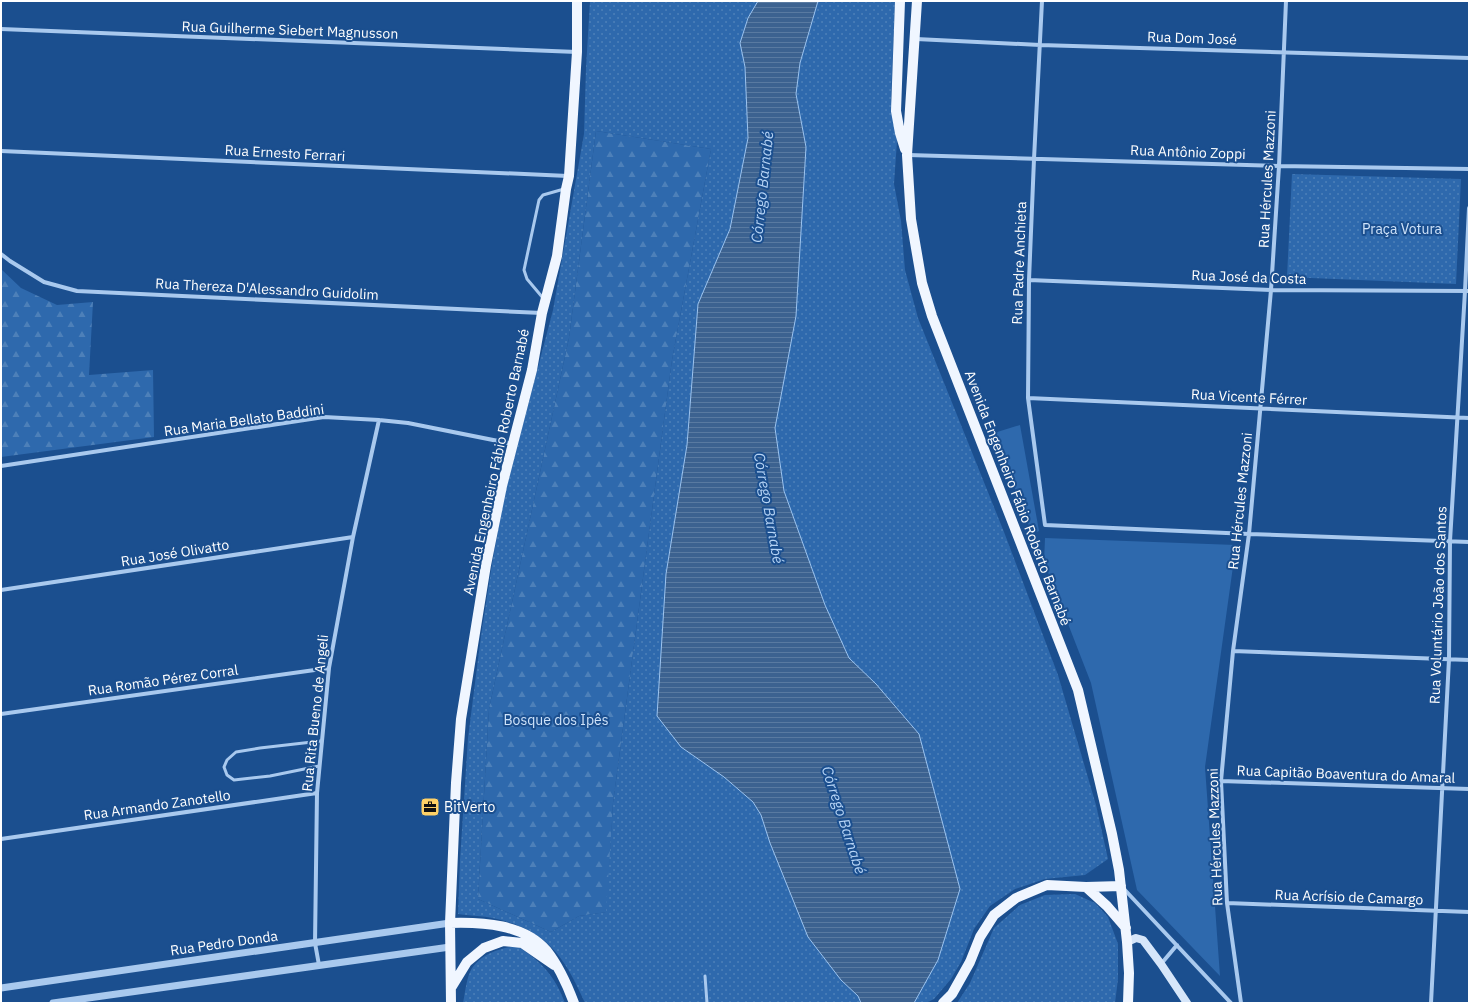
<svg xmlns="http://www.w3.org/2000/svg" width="1470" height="1004" viewBox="0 0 1470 1004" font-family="'IBM Plex Sans',sans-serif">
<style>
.grass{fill:#2e69ad}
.forest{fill:url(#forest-firs)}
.park{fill:url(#park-dots);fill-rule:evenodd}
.water{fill:url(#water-rules);stroke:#9cc4f0}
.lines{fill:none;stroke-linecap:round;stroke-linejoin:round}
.service{stroke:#a9c9ee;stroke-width:3}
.minor{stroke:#a9c9ee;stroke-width:4}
.tertiary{stroke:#a9c9ee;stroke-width:7}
.secondary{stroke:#d6e6fa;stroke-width:8}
.primary{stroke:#f0f6ff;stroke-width:10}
.labels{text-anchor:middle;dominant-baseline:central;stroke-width:4;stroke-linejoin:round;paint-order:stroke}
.street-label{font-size:14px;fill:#fff;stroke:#1b4f8f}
.park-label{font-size:14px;fill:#cfe3fa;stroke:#1b4f8f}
.poi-label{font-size:14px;fill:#fff;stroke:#1b4f8f;text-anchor:start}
.water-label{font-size:15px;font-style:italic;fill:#b5d3f5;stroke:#1b4f8f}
</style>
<defs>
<pattern id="forest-firs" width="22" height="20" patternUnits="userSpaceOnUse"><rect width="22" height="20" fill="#2e69ad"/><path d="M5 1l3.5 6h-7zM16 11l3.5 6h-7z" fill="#4d80b9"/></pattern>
<pattern id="park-dots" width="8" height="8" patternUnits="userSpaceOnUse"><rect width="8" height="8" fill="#2e69ad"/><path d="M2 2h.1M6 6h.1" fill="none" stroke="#4d80b9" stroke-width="1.8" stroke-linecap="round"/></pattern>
<pattern id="water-rules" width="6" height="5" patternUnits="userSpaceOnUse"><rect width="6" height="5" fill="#3c6290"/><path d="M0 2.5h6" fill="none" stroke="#597aa1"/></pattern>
</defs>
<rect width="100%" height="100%" fill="#1b4f8f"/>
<path class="grass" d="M 1020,425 L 1039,531 L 1032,534 L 994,433 Z
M 1045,538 L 1236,545 L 1205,767 L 1220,976 L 1137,890 L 1091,683 L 1044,562 Z"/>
<path class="forest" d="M 596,131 L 711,149 L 672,360 L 613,803 L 607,912 L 579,916 L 551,932 L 478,899 L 489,709 L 569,338 Z
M 1,269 L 21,288 L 57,305 L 93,302 L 89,375 L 153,370 L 154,437 L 1,457 Z"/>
<path class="park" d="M 590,1 L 758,1 L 748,18 L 740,43 L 745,67 L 748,138 L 730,229 L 698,304 L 687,445 L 666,574 L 681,747 L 724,777 L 753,802 L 761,815 L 770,843 L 808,937 L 841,980 L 858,996 L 861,1003 L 585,1003 C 566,960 549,932 501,920 C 488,916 472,916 458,914 L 460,860 L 468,738 L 481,636 L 492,564 L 505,493 L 553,310 L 584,134 L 586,68 ZM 596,131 L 711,149 L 672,360 L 613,803 L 606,912 L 579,916 L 551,932 L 478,899 L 489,709 L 569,338 Z
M 818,1 L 895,1 L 891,99 L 896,120 L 897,141 L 894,184 L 901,221 L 905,270 L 918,318 L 1004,532 L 1058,675 L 1096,805 L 1108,859 L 1085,875 L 1045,879 L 1015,889 L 990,906 L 974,929 L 961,962 L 951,979 L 934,999 L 926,1003 L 914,1003 L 938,960 L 919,734 L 876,684 L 849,658 L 825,605 L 784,491 L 775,428 L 796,316 L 806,147 L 796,94 L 800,63 Z
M 1292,174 L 1461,179 L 1456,284 L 1287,277 Z
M 1075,894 L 1095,903 L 1108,917 L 1118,944 L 1118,979 L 1115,1003 L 957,1003 L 970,983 L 994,928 L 1020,905 L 1045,895 Z
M 517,946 C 541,961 555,976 565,1003 L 463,1003 C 465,994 466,981 470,972 C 478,955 500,948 517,946 Z"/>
<path class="water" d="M 758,1 L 818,1 L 800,63 L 796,94 L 806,147 L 796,316 L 775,428 L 784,491 L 825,605 L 849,658 L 876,684 L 919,734 L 960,889 L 938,960 L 914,1003 L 861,1003 L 858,996 L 841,980 L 808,937 L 770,843 L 761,815 L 753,802 L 724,777 L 681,747 L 657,716 L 666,574 L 687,445 L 698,304 L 730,229 L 748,138 L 745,67 L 740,43 L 748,18 Z"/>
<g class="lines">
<path class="service" d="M 543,298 L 527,279 L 524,270 L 539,200 L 543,195 L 564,189
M 319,766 L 270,776 L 234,780 L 227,775 L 224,767 L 227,760 L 236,752 L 260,748 L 321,741
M 705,976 L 707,1003"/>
<path class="minor" d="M 1042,1 L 1034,159 L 1029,280 L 1028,398 L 1045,525 L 1249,534 L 1469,542
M 1,29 L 577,52
M 916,39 L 1040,45 L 1469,58
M 1,151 L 568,176
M 908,155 L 1279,166 L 1469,169
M 1,254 L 10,261 L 44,282 L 77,291 L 542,313
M 1029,280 L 1271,290 L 1469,291
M 1028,398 L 1469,418
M 1,466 L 324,417 L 379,420 L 408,423 L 513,444
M 1,590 L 353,537
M 1233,651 L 1469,660
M 1,714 L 329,668
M 1221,781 L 1469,789
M 1,839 L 317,793
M 1123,888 L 1231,1003
M 1227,903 L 1469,912
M 1161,964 L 1177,945
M 319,965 L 315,943 L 317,793 L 329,668 L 353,537 L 379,420
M 1241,1003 L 1227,903 L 1221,781 L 1233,651 L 1249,534 L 1271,290 L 1279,166 L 1286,1
M 1431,1003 L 1449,659 L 1450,541 L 1465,291 L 1469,208"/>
<path class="tertiary" d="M 1,988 L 450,923
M 53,1003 L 450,947"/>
<path class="secondary" d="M 1127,942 L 1136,938 L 1143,940 L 1161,964 L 1187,1003"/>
<path class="primary" d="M 900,1 L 896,111 L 900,133 L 905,149
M 917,1 L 907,155 L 911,219 L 922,283 L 932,316 L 1078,690 L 1112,834 L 1119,870 L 1127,942 L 1129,973 L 1128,1003
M 1086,887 L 1107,906 L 1126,928
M 450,923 C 483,922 524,924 547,951 C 558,965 568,987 574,1003
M 451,988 L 467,962 L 484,948 L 503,941 L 522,943 L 554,965
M 451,1003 L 450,923 L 456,783 L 461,719 L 486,565 L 502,486 L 532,370 L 542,313 L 557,256 L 566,189 L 569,176 L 577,52 L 577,1
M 943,1003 L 952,994 L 970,962 L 980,937 L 994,915 L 1016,898 L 1047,885 L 1086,887 L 1121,886"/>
</g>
<defs>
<symbol id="office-square" viewBox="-11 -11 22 22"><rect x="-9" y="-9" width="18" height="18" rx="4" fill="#ffd166" stroke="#1b4f8f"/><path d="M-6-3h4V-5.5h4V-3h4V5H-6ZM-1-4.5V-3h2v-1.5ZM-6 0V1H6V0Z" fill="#111"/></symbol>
</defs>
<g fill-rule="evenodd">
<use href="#office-square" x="419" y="796" width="22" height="22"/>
</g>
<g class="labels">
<g class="street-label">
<text transform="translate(290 30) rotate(2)">Rua Guilherme Siebert Magnusson</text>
<text transform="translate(1192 38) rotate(2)">Rua Dom José</text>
<text transform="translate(1188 152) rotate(2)">Rua Antônio Zoppi</text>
<text transform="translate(285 153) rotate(3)">Rua Ernesto Ferrari</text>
<text transform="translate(1267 179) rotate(-87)">Rua Hércules Mazzoni</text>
<text transform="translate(1019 263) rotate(-88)">Rua Padre Anchieta</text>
<text transform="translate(1249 277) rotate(2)">Rua José da Costa</text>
<text transform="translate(267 289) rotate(3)">Rua Thereza D'Alessandro Guidolim</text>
<text transform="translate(1249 397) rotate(3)">Rua Vicente Férrer</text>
<text transform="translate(244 420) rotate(-8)">Rua Maria Bellato Baddini</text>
<text transform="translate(496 462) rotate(-78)">Avenida Engenheiro Fábio Roberto Barnabé</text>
<text transform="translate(1018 498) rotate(69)">Avenida Engenheiro Fábio Roberto Barnabé</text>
<text transform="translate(1240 501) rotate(-84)">Rua Hércules Mazzoni</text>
<text transform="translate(175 553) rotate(-9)">Rua José Olivatto</text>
<text transform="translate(1438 605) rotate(-88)">Rua Voluntário João dos Santos</text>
<text transform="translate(163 680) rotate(-8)">Rua Romão Pérez Corral</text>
<text transform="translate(315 713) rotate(-84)">Rua Rita Bueno de Angeli</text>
<text transform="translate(1346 774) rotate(2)">Rua Capitão Boaventura do Amaral</text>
<text transform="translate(157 805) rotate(-8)">Rua Armando Zanotello</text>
<text transform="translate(1215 837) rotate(-92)">Rua Hércules Mazzoni</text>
<text transform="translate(1349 897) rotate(2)">Rua Acrísio de Camargo</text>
<text transform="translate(224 943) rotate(-8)">Rua Pedro Donda</text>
</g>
<g class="park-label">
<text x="1402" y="229">Praça Votura</text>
<text x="556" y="720">Bosque dos Ipês</text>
</g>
<g class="poi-label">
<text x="444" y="807">BitVerto</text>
</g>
<g class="water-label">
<text transform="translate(762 187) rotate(-84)">Córrego Barnabé</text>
<text transform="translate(769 508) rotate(80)">Córrego Barnabé</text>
<text transform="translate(844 820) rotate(72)">Córrego Barnabé</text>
</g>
</g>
<rect width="1470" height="1004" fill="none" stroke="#ffffff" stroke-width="4"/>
</svg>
